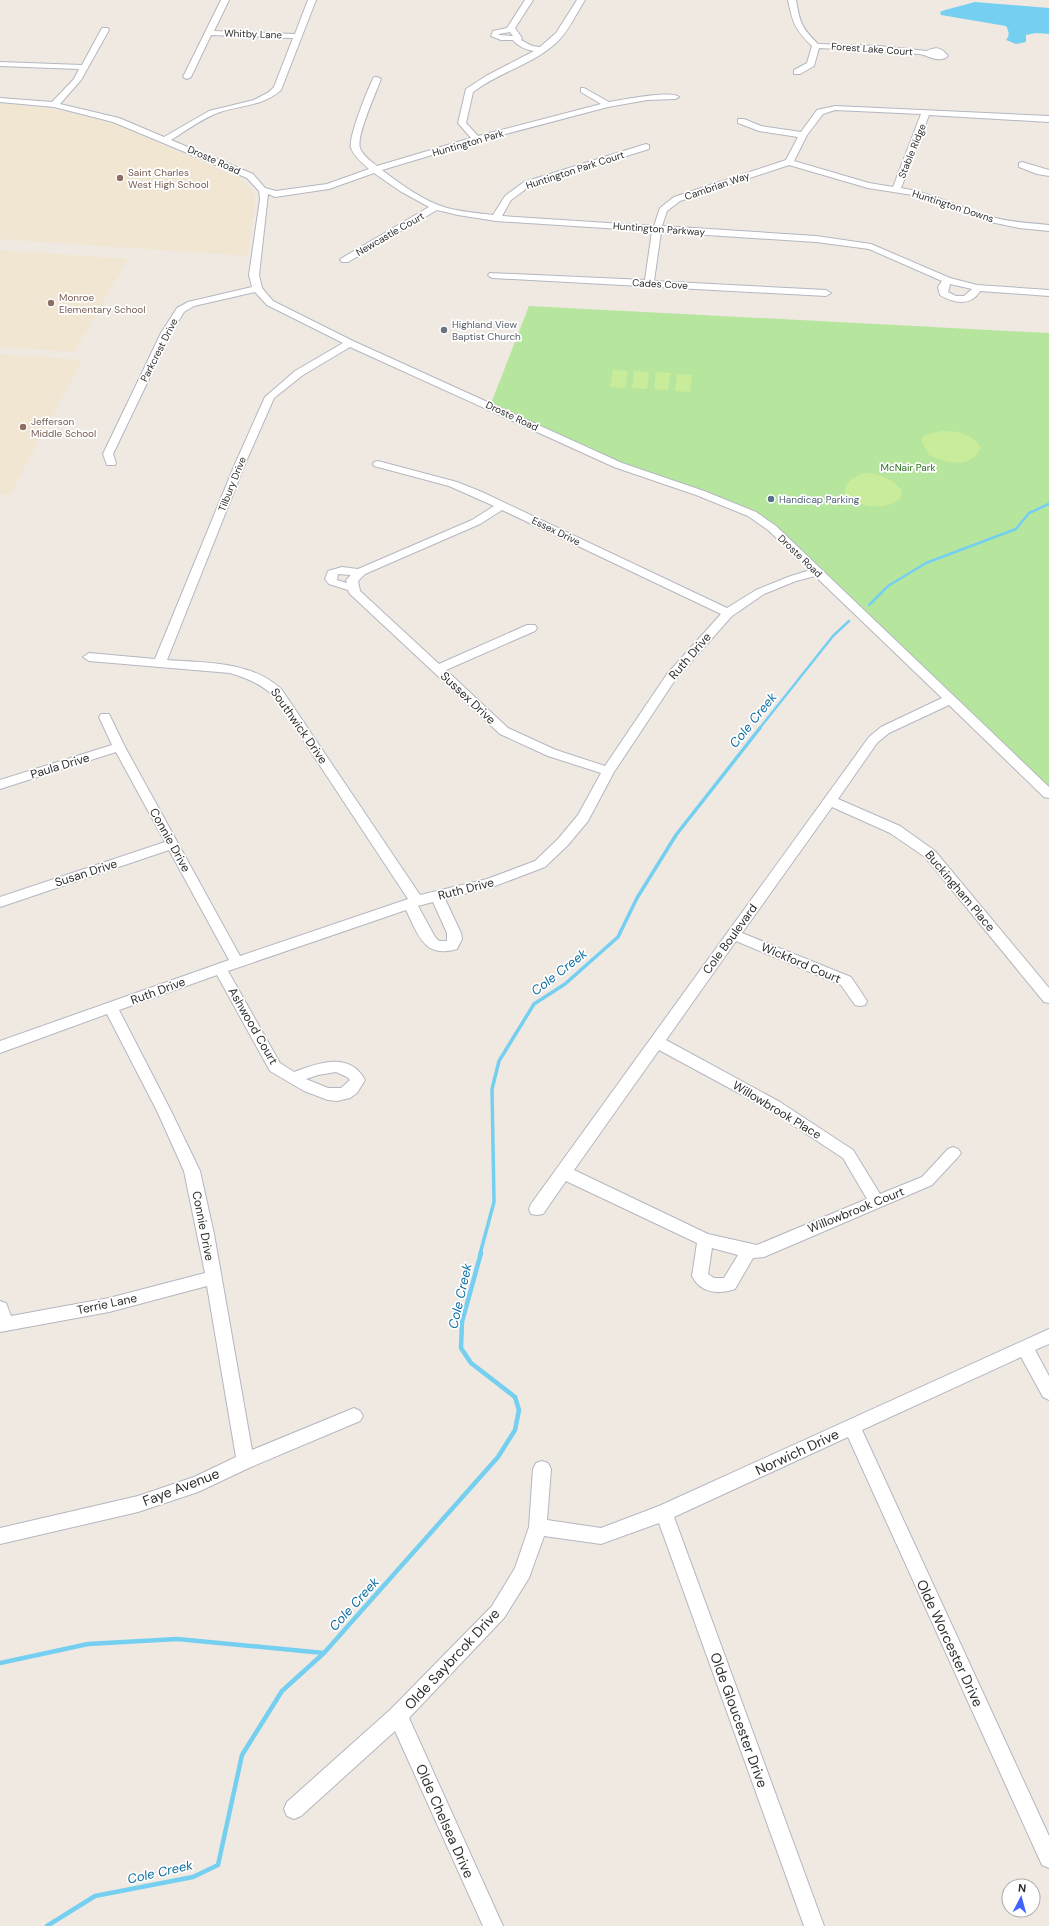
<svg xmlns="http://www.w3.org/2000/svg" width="1049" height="1926" viewBox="0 0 1049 1926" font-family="'DM Sans',sans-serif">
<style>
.education{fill:#f0e6d1}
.green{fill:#b6e59e}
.pitch{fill:#c9ec9a}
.water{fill:#75cff0}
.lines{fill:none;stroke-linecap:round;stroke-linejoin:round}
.stream-far2{stroke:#75cff0;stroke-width:2.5}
.stream-far1{stroke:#75cff0;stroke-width:3.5}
.stream{stroke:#75cff0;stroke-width:4.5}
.minor-casing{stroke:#b4b7c1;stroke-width:2}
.minor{fill:#fff;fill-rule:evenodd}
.education-dot{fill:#8d6e63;stroke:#fff;stroke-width:1.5}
.worship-dot{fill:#6b7280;stroke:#fff;stroke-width:1.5}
.service-dot{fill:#5c6f8a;stroke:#fff;stroke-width:1.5}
.labels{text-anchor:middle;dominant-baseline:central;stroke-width:3.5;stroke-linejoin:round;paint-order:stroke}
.far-street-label{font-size:10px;fill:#2e2e2e;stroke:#fff}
.far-education-label{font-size:10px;fill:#785e54;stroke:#fff;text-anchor:start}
.far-worship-label{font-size:10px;fill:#5b616d;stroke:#fff;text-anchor:start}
.far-park-label{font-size:10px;fill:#2c6e1b;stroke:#fff}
.far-service-label{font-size:10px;fill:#4e5e75;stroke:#fff;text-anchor:start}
.street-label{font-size:12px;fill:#2e2e2e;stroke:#fff}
.water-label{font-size:13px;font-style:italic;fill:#0d6fa3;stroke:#fff}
.near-street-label{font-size:14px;fill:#2e2e2e;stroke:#fff}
</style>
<rect width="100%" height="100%" fill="#efe9e1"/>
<path class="education" d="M 0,103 L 58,110 L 109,122 L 236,176 L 254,192 L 255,204 L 247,256 L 0,239 Z
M 0,250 L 128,259 L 74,352 L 0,347 Z
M 0,354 L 82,360 L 10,495 L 0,494 Z"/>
<path class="green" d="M 529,306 L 1049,333 L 1049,790 L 752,514 L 618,465 L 490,406 Z"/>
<path class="pitch" d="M 613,370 L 628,371 L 625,388 L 610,387 Z
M 634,371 L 649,372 L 647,389 L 632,388 Z
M 656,372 L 671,373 L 668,390 L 654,389 Z
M 677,374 L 692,375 L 690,392 L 675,391 Z
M 941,431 C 956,431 973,433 981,448 C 970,470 947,463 929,455 L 921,440 L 925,435 Z
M 864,473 C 878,473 895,479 902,491 L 900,499 C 884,511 859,508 845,495 C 844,481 853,478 864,473 Z"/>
<path class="water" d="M 975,2 L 1049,8 L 1049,34 L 1036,33 L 1026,35 L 1026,42 L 1016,44 L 1006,40 C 1010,36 1009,31 1006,26 L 941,15 L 940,12 L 945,10 Z"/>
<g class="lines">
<path class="stream-far2" d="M 869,605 L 888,586 L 926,563 L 1016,529 L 1029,513 L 1049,504
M 759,729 L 833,636 L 849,621"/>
<path class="stream-far1" d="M 480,1254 L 494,1202 L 492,1089 L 499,1061 L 534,1004 L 565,984 L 618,937 L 637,898 L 676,835 L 760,728"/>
<path class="stream" d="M 0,1663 L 88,1644 L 177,1639 L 324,1653
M 47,1926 L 95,1896 L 193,1877 L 218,1865 L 242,1755 L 282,1691 L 324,1653 L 498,1457 L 515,1430 L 519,1410 L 515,1397 L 471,1363 L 461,1348 L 462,1322 L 481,1253"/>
<defs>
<path id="minor" d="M 221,0 L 229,0 L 214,31 L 295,34 L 308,0 L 316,0 L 281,90 C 263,106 242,105 220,112 C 203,118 187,130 171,140 L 253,174 L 265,188 L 276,191 L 327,184 L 369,169 C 362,163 354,156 351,148 C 348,138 368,88 374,77 L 377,77 L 381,79 C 376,93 356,136 360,148 C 363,156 371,161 377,166 L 471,138 L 458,123 L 466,89 L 486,76 L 534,51 C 527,50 517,46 513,40 L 501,40 L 491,36 L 493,31 L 507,28 L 525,0 L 533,0 L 515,28 L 522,38 L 521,40 L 532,46 L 540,47 L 556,33 L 577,0 L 585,0 C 576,14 569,30 558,41 C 535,64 499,72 473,92 L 466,123 L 478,136 L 601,104 L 581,92 L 581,88 L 584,88 L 609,102 C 622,100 671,90 679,97 L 675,99 L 647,100 L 608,107 L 479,141 L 382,170 C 402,185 423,201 447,208 C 462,212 478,213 493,215 L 505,196 L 524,182 L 646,144 L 649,145 L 649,149 L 530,186 L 511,200 L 502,216 L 654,226 L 660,208 L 674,197 L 786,160 L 798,137 L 759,131 L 738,123 L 738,119 L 744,119 L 761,126 L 801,132 L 817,110 L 835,106 L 1049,116 L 1049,122 L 929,115 L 901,188 C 933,193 960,208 991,217 C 1010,222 1030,223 1049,225 L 1049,231 L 1019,228 L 986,221 L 919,196 L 868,188 L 789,165 L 680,201 L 667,211 L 662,226 L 816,236 L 871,244 L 950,278 L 977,285 L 1049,290 L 1049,296 L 980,291 C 971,307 953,303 940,295 L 938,287 L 942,281 L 869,249 L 816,242 L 661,232 L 654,281 L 826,290 L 831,293 L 826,296 L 493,278 L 490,277 L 488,275 L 490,273 L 645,280 L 652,231 L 496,221 L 458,215 L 437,210 L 348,262 L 342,262 L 340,260 L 342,258 L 429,207 L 400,191 L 374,173 L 329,189 L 275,197 L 268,194 L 259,275 L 262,288 L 273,301 L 353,341 L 622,463 L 704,491 L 756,512 L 776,526 L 1049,787 L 1049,798 L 1044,797 L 949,705 L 889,733 L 877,743 L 838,799 L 900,826 L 935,851 L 1049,988 L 1049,1003 L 1044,1002 L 925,857 L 890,833 L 832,807 L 742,933 L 851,977 L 867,1001 L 865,1005 L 860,1006 L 855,1005 L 841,985 L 736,941 L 666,1040 L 780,1102 L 853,1150 L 880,1194 L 922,1177 L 948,1149 L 953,1147 L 958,1149 L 961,1153 L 958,1157 L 932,1185 L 764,1257 L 753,1258 L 735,1289 C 719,1295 700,1293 692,1276 L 697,1243 L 566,1181 L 543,1214 L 537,1215 L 531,1214 L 529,1209 L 531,1204 L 869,737 L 881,727 L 942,698 L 815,576 L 796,581 L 764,594 L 732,616 L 675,680 L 614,772 L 588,821 L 568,845 L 545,867 L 495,886 L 445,899 L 461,933 L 462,939 L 457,949 C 424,959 418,934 406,910 L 228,971 L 280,1063 L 294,1072 C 318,1063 350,1051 365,1080 L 357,1093 L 350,1098 L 337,1101 L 328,1100 L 304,1091 L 270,1071 L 217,975 L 119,1010 L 171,1111 L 200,1171 L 214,1234 L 252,1450 L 354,1408 L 360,1411 L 363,1416 L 360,1421 L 251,1467 L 198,1492 L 138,1512 L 0,1544 L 0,1528 L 138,1496 L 194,1477 L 236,1457 L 207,1286 L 109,1312 L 0,1332 L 0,1301 L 6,1303 L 11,1316 L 109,1298 L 205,1273 L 184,1171 L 157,1111 L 107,1014 L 0,1053 L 0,1041 L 229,960 L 169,850 L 0,907 L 0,897 L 165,842 L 116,752 L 0,789 L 0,780 L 112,745 L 99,717 L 101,714 L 109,714 L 125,747 L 240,956 L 408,899 L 274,696 C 261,684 247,678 230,673 L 89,661 L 83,657 L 89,653 L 155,659 L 235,464 L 265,397 L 295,371 L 343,343 L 267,305 L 255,292 L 194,306 L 184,312 L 171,333 L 113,454 L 116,463 L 115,465 L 107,465 L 103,454 L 161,333 L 177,308 L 188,302 L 252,287 L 249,275 L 260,199 L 259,191 L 247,178 L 113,122 L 54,107 L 0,102 L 0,98 L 52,102 L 74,79 L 79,69 L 0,66 L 0,62 L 82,65 L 102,28 L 108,28 L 109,30 L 81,80 L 60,104 L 119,118 L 164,137 L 209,111 L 254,100 L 269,92 L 274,87 L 293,38 L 211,35 L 191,77 L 187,79 L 183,77 ZM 510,32 L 513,36 L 499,35 L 499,34 ZM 835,110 L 921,114 L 893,187 L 869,183 L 794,161 L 807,135 L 823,114 ZM 950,284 L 972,289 L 964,296 L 956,296 L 948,292 ZM 350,347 L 614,467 L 696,495 L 748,516 L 768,530 L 810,570 L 788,577 L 756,590 L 727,608 L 482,492 L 457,482 L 378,461 L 374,462 L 373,464 L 374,466 L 449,486 L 494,506 L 472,520 L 358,569 L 342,567 L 328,571 L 325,579 L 329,584 L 348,590 L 350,594 L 500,734 L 548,756 L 601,773 L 578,815 L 558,839 L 535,861 L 487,879 L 420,895 L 282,690 C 252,661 206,663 167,660 L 245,464 L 274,398 L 303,375 ZM 502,510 L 721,614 L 667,674 L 605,766 L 556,750 L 508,728 L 446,670 L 535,631 L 537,628 L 535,625 L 527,625 L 439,664 L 360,591 L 358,581 L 365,574 L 480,524 ZM 338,574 L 351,575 L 346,580 L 347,583 L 337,580 ZM 433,902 L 447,933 L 447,941 L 439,941 L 435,937 L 418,906 ZM 659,1050 L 770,1110 L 843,1158 L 867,1199 L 757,1245 L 708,1234 L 574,1170 ZM 336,1072 L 347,1077 L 350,1080 L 341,1088 L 328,1088 L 306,1079 L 318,1075 ZM 712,1248 L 738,1255 L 724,1278 L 714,1278 L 708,1274 Z
M 788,0 L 796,0 C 800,23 801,27 818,44 L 879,46 L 927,51 C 936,46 942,48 948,56 C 939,64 928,55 919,54 C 886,51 853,50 819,48 L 814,66 L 800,74 L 794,74 L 794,70 L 807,63 L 812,46 C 795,29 793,24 788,0 Z
M 1022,162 L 1049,170 L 1049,176 L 1037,174 L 1019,167 L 1019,163 Z
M 1049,1329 L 1049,1344 L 1035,1350 L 1049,1376 L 1049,1400 L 1043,1397 L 1021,1357 L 862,1430 L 1049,1836 L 1049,1868 L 1042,1865 L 848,1437 L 674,1517 L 824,1926 L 804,1926 L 659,1523 L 601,1544 L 544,1536 L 529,1578 L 504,1618 L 409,1718 L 503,1926 L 483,1926 L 395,1731 L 301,1816 L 294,1819 L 287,1816 L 284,1809 L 287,1802 L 391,1709 L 492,1606 L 515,1568 L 529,1527 L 533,1469 L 536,1463 L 542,1461 L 548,1463 L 551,1469 L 547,1520 L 601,1528 L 659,1506 Z"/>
</defs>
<use href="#minor" class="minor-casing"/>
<use href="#minor" class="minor"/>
</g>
<g class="education-dot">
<circle cx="120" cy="178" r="4"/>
<circle cx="51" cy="303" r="4"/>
<circle cx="23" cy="427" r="4"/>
</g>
<circle class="worship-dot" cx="444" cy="330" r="4"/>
<circle class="service-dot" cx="771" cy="499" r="4"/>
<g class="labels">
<g class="far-street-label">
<text transform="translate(253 34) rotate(2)">Whitby Lane</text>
<text transform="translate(872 49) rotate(4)">Forest Lake Court</text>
<text transform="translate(468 143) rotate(-16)">Huntington Park</text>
<text transform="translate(912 151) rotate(-68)">Stable Ridge</text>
<text transform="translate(214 160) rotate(24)">Droste Road</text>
<text transform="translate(575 170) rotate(-18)">Huntington Park Court</text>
<text transform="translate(717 186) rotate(-19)">Cambrian Way</text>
<text transform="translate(953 206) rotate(18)">Huntington Downs</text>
<text transform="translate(659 229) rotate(4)">Huntington Parkway</text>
<text transform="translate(390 234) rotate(-30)">Newcastle Court</text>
<text transform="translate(660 284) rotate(3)">Cades Cove</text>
<text transform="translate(159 350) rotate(-63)">Parkcrest Drive</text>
<text transform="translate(512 416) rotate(25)">Droste Road</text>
<text transform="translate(232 484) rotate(-68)">Tilbury Drive</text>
<text transform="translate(556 531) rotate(26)">Essex Drive</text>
<text transform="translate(800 556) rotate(44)">Droste Road</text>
</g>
<g class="far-education-label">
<text x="128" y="172">Saint Charles<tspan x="128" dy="12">West High School</tspan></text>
<text x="59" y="297">Monroe<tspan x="59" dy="12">Elementary School</tspan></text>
<text x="31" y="421">Jefferson<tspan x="31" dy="12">Middle School</tspan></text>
</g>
<g class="far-worship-label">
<text x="452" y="324">Highland View<tspan x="452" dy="12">Baptist Church</tspan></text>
</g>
<g class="far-park-label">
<text x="908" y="467">McNair Park</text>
</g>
<g class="far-service-label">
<text x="779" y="499">Handicap Parking</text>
</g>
<g class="street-label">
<text transform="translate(690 656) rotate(-49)">Ruth Drive</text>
<text transform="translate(468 698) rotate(43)">Sussex Drive</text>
<text transform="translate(299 726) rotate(55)">Southwick Drive</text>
<text transform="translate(60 766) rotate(-17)">Paula Drive</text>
<text transform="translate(170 840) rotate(61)">Connie Drive</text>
<text transform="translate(86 873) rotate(-18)">Susan Drive</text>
<text transform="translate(466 889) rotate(-14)">Ruth Drive</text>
<text transform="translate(960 891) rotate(50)">Buckingham Place</text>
<text transform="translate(730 939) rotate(-54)">Cole Boulevard</text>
<text transform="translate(801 963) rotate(23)">Wickford Court</text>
<text transform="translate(158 991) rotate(-20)">Ruth Drive</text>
<text transform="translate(253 1026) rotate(60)">Ashwood Court</text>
<text transform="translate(777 1110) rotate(31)">Willowbrook Place</text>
<text transform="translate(856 1210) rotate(-22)">Willowbrook Court</text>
<text transform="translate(203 1226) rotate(79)">Connie Drive</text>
<text transform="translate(107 1304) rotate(-12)">Terrie Lane</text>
</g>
<g class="water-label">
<text transform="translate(753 720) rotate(-51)">Cole Creek</text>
<text transform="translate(559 972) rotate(-38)">Cole Creek</text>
<text transform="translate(460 1296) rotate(-77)">Cole Creek</text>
<text transform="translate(354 1604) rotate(-48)">Cole Creek</text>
<text transform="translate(160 1872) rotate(-13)">Cole Creek</text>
</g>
<g class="near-street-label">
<text transform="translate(797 1452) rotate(-25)">Norwich Drive</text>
<text transform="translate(181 1487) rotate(-21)">Faye Avenue</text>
<text transform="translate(950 1643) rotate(65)">Olde Worcester Drive</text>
<text transform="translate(452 1659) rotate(-47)">Olde Saybrcok Drive</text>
<text transform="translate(739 1720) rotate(70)">Olde Gloucester Drive</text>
<text transform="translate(445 1821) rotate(66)">Olde Chelsea Drive</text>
</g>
</g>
<g transform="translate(1021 1898) rotate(6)"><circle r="19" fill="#ffffff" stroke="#ababab"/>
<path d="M0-3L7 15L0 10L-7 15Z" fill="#4264fb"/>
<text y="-6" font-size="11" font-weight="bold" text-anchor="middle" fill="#2e2e2e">N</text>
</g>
</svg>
